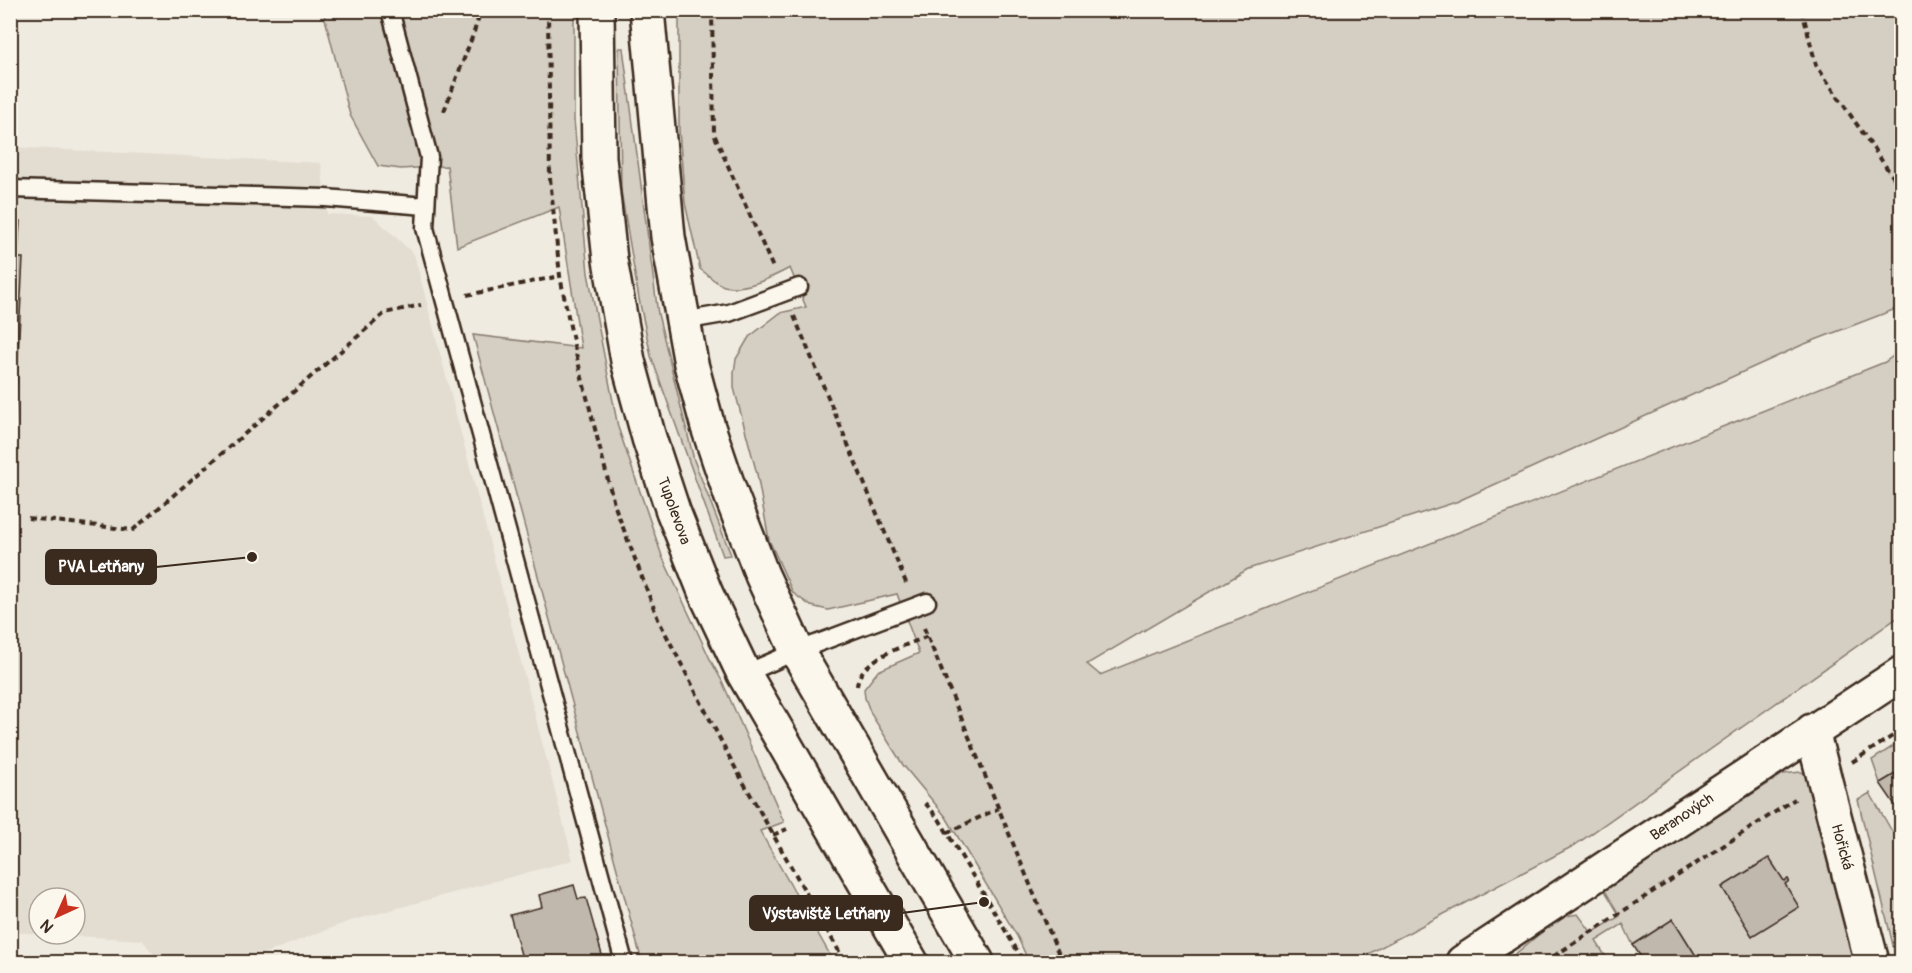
<svg xmlns="http://www.w3.org/2000/svg" width="1912" height="973" viewBox="0 0 1912 973" font-family="Pangolin,sans-serif">
<style>
.built{fill:#e2dcd1}
.green{fill:#d5cec3;stroke:#887c70;stroke-width:1.5;fill-rule:evenodd}
.building{fill:#c0b8ad;stroke:#3b2a1e;stroke-width:1.5}
.lines{fill:none;stroke-linecap:round;stroke-linejoin:round}
.lane-casing{stroke:#3b2a1e;stroke-width:21}
.street-casing{stroke:#3b2a1e;stroke-width:38}
.secondary-casing{stroke:#3b2a1e;stroke-width:38}
.path{stroke:#3b2a1e;stroke-width:4;stroke-dasharray:6 4.5;stroke-linecap:butt}
.lane{stroke:#fbf7ec;stroke-width:16}
.street{stroke:#fbf7ec;stroke-width:33}
.secondary{stroke:#fbf7ec;stroke-width:33}
.labels{text-anchor:middle;dominant-baseline:central;stroke-width:4.5;stroke-linejoin:round;paint-order:stroke}
.street-label{font-size:15px;fill:#3b2a1e;stroke:#fbf7ec}
.leader{fill:none;stroke:#3b2a1e;stroke-width:2}
.callout-dot{fill:#3b2a1e;stroke:#fbf7ec;stroke-width:2}
.callout{fill:#3b2a1e;stroke:#3b2a1e;stroke-width:2}
.callout-label{font-size:16px;text-anchor:middle;font-weight:bold;fill:#fff}
</style>
<rect width="100%" height="100%" fill="#f0ebe0"/>
<filter id="ink" filterUnits="userSpaceOnUse"><feTurbulence type="fractalNoise" baseFrequency=".0167" numOctaves="2"/><feDisplacementMap in="SourceGraphic" scale="12" xChannelSelector="R" yChannelSelector="G"/><feConvolveMatrix kernelMatrix="1 2 1 2 8 2 1 2 1" color-interpolation-filters="sRGB"/></filter>
<g filter="url(#ink)">
<path class="built" d="M 10,147 L 321,163 L 327,214 L 373,216 L 414,254 L 573,860 L 347,922 L 242,962 L 160,962 L 142,940 L 44,934 L 75,934 L 75,898 L 39,898 L 39,934 L 11,932 Z"/>
<path class="green" d="M 323,11 L 574,11 L 574,120 L 588,273 L 618,427 L 662,556 L 711,661 L 722,681 L 784,822 L 760,831 L 834,962 L 642,962 L 473,335 L 581,348 L 559,207 L 457,247 L 447,166 L 401,169 L 378,166 L 350,115 Z
M 679,11 L 1901,11 L 1901,307 L 1802,345 L 1456,502 L 1248,569 L 1087,664 L 1100,675 L 1885,362 L 1901,350 L 1901,615 L 1575,845 L 1353,962 L 1029,962 L 1017,936 L 946,817 L 903,765 L 871,714 L 865,698 L 864,689 L 878,671 L 919,653 L 897,594 L 828,610 L 811,606 L 793,593 L 769,540 L 757,474 L 734,388 L 734,372 L 736,359 L 749,337 L 780,313 L 806,307 L 790,268 C 773,277 745,291 724,286 C 717,284 707,274 700,269 L 685,203 L 679,131 Z
M 619,48 L 623,48 L 658,314 L 694,460 L 731,555 L 723,556 L 651,356 L 639,299 L 621,191 Z
M 1901,741 L 1901,770 L 1880,783 L 1872,760 Z
M 1801,772 L 1811,775 L 1859,962 L 1759,962 L 1757,957 L 1737,962 L 1693,962 L 1698,959 L 1673,919 L 1633,945 L 1623,924 L 1596,941 L 1609,962 L 1510,962 L 1508,960 L 1560,917 L 1578,914 L 1592,933 L 1620,916 L 1604,889 L 1783,774 ZM 1768,858 L 1784,881 L 1788,879 L 1789,881 L 1785,884 L 1752,935 L 1722,887 Z
M 1870,793 L 1893,833 L 1901,828 L 1901,962 L 1897,962 L 1858,800 Z"/>
<path class="building" d="M 10,221 L 20,221 L 18,255 L 10,254 Z
M 10,258 L 23,258 L 13,450 L 10,450 Z
M 1902,770 L 1902,815 L 1880,783 Z
M 1769,858 L 1784,881 L 1788,879 L 1789,881 L 1785,884 L 1799,907 L 1752,936 L 1722,887 Z
M 574,885 L 578,899 L 586,898 L 604,962 L 523,962 L 510,915 L 542,907 L 539,895 Z
M 1673,919 L 1698,959 L 1693,962 L 1635,962 L 1641,957 L 1633,945 Z"/>
<g class="lines">
<defs>
<path id="lane" d="M 390,10 L 429,157 L 425,228 L 624,962
M 10,189 L 325,198 L 426,206
M 683,321 L 729,313 L 799,287
M 744,674 L 797,651 L 927,602"/>
<path id="street" d="M 1812,731 L 1872,962
M 1463,962 L 1902,673"/>
<path id="secondary" d="M 597,10 L 599,158 L 610,260 L 628,361 L 649,438 L 673,511 L 706,594 L 744,674 L 911,962
M 647,10 L 668,237 L 691,364 L 708,427 L 731,495 L 762,575 L 797,651 L 977,962"/>
</defs>
<use href="#lane" class="lane-casing"/>
<use href="#street" class="street-casing"/>
<use href="#secondary" class="secondary-casing"/>
<path class="path" d="M 548,10 L 550,178 L 560,276 L 574,346 L 614,504 L 658,619 L 732,762 L 845,962
M 712,10 L 714,134 L 774,270
M 1802,10 L 1816,65 L 1902,190
M 444,111 L 473,35 L 481,10
M 467,295 L 560,276
M 794,316 L 907,585
M 28,518 L 133,530 L 385,313 L 421,305
M 924,628 L 1062,962
M 857,686 C 859,658 906,646 928,636
M 1852,762 L 1902,730
M 925,803 L 939,819 L 1024,962
M 947,833 L 999,808
M 773,835 L 787,829
M 1545,962 L 1795,799"/>
<use href="#lane" class="lane"/>
<use href="#street" class="street"/>
<use href="#secondary" class="secondary"/>
</g>
</g>
<g class="labels">
<g class="street-label">
<text transform="translate(674 511) rotate(70)">Tupolevova</text>
<text transform="translate(1682 817) rotate(-34)">Beranových</text>
<text transform="translate(1842 847) rotate(75)">Hořická</text>
</g>
</g>
<path class="leader" d="M252 557L156 567M984 902L902 913"/>
<g class="callout-dot">
<circle cx="252" cy="557" r="6"/>
<circle cx="984" cy="902" r="6"/>
</g>
<g class="callout">
<rect x="46" y="550" width="110" height="34" rx="6"/>
<rect x="750" y="896" width="152" height="34" rx="6"/>
</g>
<g class="callout-label">
<text x="101" y="572">PVA Letňany</text>
<text x="826" y="919">Výstaviště Letňany</text>
</g>
<rect width="1912" height="973" fill="none" stroke="#fbf7ec" stroke-width="36"/>
<rect x="18" y="18" width="1876" height="937" fill="none" stroke="#3b2a1e" stroke-width="2" filter="url(#ink)"/>
<g transform="translate(57 916) rotate(225)"><circle r="28" fill="#fbf7ec" stroke="#aea59a" stroke-width="1.5"/>
<path d="M0-4.5L10 22L0 15L-10 22Z" fill="#c8321e"/>
<text y="-9" font-size="16" font-weight="bold" text-anchor="middle" fill="#3b2a1e">N</text>
</g>
</svg>
